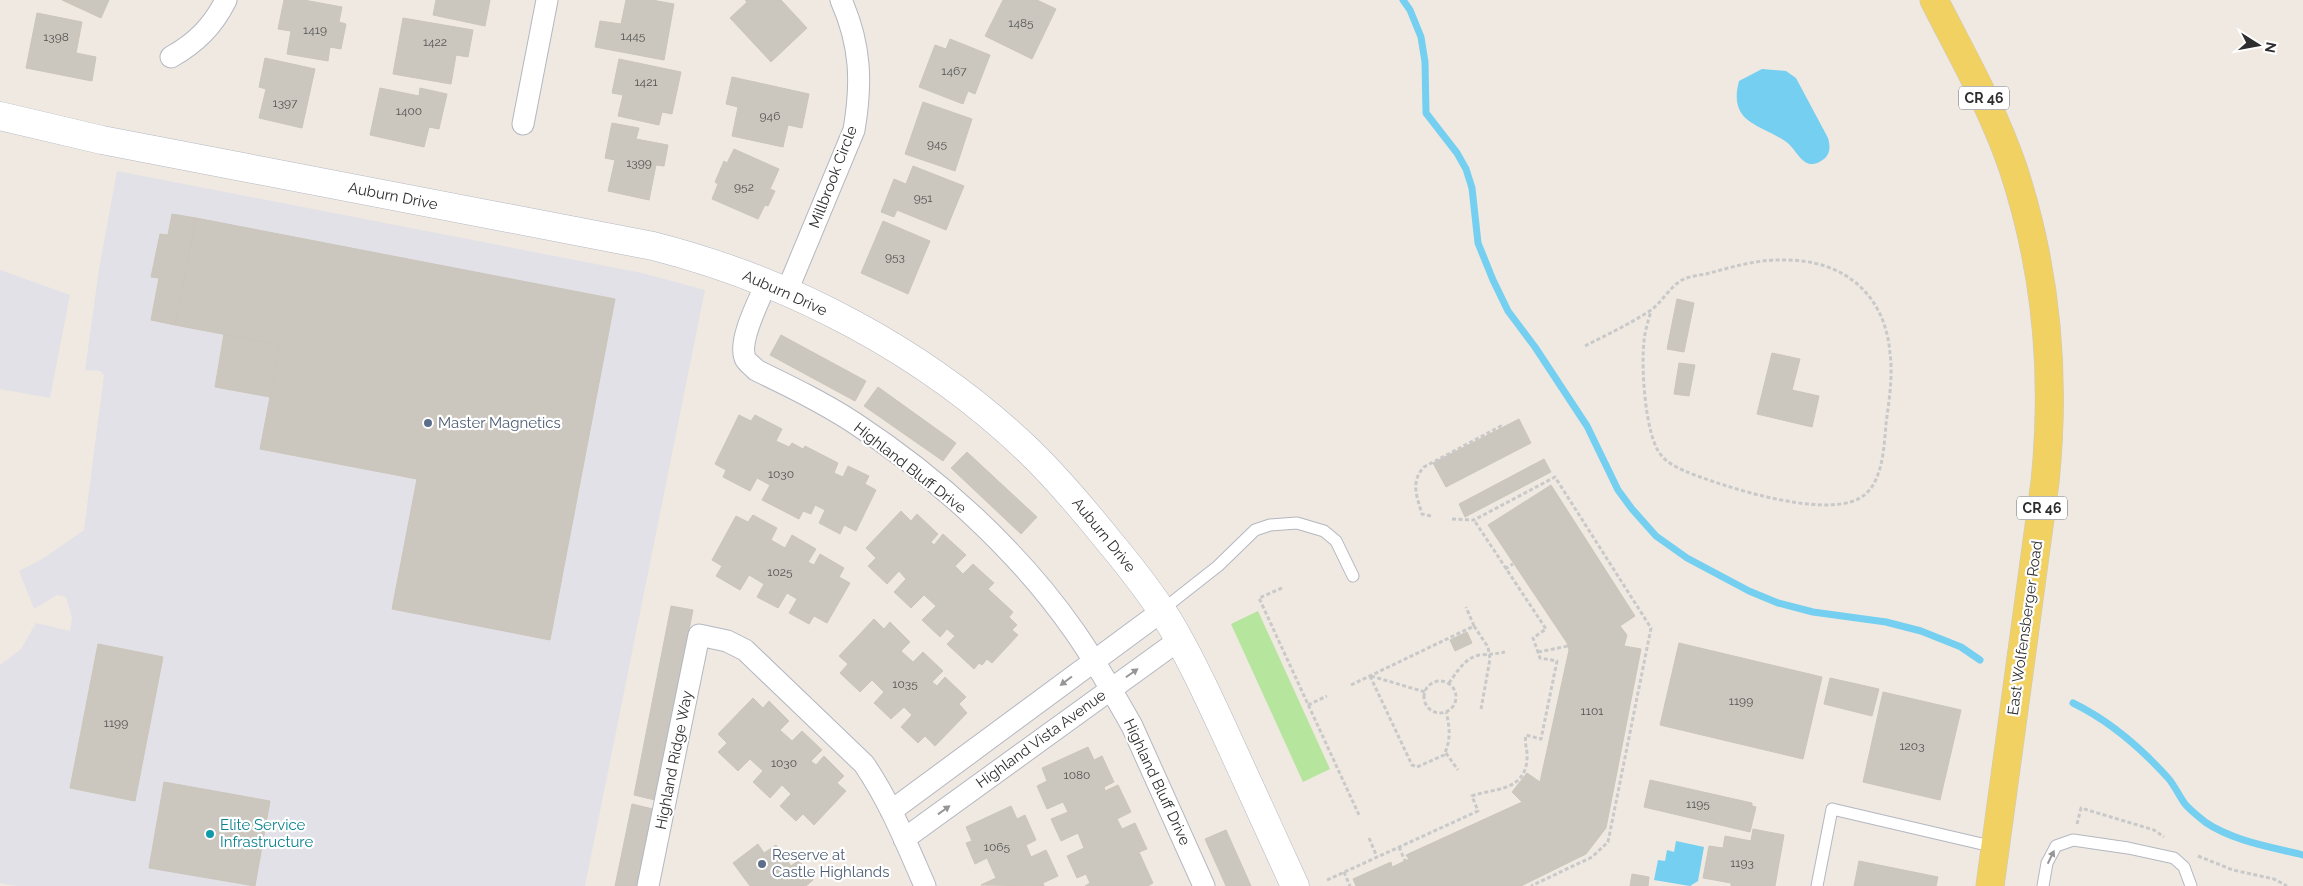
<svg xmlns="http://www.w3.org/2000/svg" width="2303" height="886" viewBox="0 0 2303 886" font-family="Raleway,sans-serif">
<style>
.industrial{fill:#e3e1e8}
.green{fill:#b6e59e}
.water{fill:#75cff0}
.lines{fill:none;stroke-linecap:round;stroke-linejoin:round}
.stream{stroke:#75cff0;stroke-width:7}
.building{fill:#cbc7bf;stroke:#cbc5ba}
.lane-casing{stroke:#b4b7c1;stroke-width:13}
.street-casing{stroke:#b4b7c1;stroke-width:23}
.secondary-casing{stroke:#b4b7c1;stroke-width:29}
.primary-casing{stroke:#c9c9c9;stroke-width:29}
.path{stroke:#c9c9c9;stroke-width:3;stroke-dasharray:4 2.5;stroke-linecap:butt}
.lane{stroke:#fff;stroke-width:11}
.street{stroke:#fff;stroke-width:21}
.secondary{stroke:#fff;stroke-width:28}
.primary{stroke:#f2d163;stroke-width:28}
.oneway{fill:#969696}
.service-dot{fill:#5c6f8a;stroke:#fff;stroke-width:2}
.culture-dot{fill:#0f9aa8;stroke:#fff;stroke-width:2}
.labels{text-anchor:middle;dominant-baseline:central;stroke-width:4.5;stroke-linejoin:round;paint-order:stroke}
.number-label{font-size:12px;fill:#555452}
.shield{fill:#fff;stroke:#6d6d6d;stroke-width:1}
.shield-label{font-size:14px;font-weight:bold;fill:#2e2e2e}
.street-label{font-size:15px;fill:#2e2e2e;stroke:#fff}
.service-label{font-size:15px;fill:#4e5e75;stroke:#fff;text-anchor:start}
.culture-label{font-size:15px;fill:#0d838f;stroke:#fff;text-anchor:start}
</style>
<rect width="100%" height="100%" fill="#efe9e1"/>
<path class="industrial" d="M 117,171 L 642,273 L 705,290 L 585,886 L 15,886 L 0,883 L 0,665 L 21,649 L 36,623 L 70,631 L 72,618 L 66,597 L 57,595 L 34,609 L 19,571 L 44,558 L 84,530 L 104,375 L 100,371 L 85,370 L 99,269 Z
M 0,270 L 70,295 L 50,398 L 0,389 Z"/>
<path class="green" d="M 1258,611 L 1330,769 L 1303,782 L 1231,624 Z"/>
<path class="water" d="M 1762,69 L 1786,71 L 1796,78 L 1828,138 C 1830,145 1831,153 1824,159 C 1803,175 1798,149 1785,141 C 1759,124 1728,123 1739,81 Z
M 1676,841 L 1704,847 L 1698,881 L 1690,886 L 1654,880 L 1658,860 L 1665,861 L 1667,850 L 1674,852 Z"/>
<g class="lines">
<path class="stream" d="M 1403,0 L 1410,10 L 1421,37 L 1425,62 L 1426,113 L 1457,153 L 1466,169 L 1472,188 L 1478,243 L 1493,280 L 1508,311 L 1535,347 L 1587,426 L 1618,490 L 1632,509 L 1656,536 L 1687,558 L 1749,591 L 1778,603 L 1813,612 L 1886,622 L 1921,631 L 1961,647 L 1980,660
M 2073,703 C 2110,721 2141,748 2168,778 C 2175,786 2179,796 2185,804 C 2190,810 2199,817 2205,822 C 2233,841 2271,847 2303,855"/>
</g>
<path class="building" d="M 62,0 L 109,0 L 101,18 Z
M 284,0 L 304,0 L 342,7 L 339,22 L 346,24 L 341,49 L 330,47 L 328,61 L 287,54 L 291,31 L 278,29 Z
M 436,0 L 490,0 L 485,26 L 433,15 Z
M 626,0 L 652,0 L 674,4 L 664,60 L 595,47 L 600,21 L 621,24 Z
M 745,0 L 781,0 L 807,28 L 771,62 L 730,18 L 747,2 Z
M 1003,0 L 1037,0 L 1056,9 L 1032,59 L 985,36 Z
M 37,13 L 82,22 L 76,53 L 96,57 L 92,81 L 26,68 Z
M 403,18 L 473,30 L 468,57 L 456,55 L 451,84 L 393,74 Z
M 950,39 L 990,55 L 975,94 L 968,91 L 963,104 L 919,87 L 935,45 L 946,49 Z
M 265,58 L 315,69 L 302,128 L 259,118 L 266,89 L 259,87 Z
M 619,59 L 681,72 L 672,114 L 662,112 L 659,125 L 618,116 L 623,95 L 612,93 Z
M 732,77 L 809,94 L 802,128 L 788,125 L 783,147 L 732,136 L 738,107 L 726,104 Z
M 380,88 L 419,96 L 420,88 L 447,94 L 439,129 L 429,127 L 424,147 L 370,135 Z
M 923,102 L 972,119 L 955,171 L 905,154 Z
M 612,123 L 639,128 L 636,139 L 668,145 L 664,166 L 656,165 L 649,200 L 608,191 L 615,160 L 605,158 Z
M 734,149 L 779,169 L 770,189 L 775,191 L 768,206 L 765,205 L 758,219 L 712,199 L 718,184 L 715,182 L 724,161 L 727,163 Z
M 913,166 L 964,186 L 946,230 L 897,210 L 894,217 L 881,212 L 894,179 L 906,184 Z
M 172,214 L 196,218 L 175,325 L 151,320 L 159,278 L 151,277 L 160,234 L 168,235 Z
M 196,218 L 615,299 L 550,640 L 392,609 L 417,479 L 260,449 L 280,345 L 175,325 Z
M 883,221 L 930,241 L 908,294 L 861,273 Z
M 1677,299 L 1694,303 L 1684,352 L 1667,349 Z
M 224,334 L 280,345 L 270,397 L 215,387 Z
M 781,335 L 866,381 L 855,401 L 770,355 Z
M 1772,353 L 1800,359 L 1792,390 L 1819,396 L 1812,427 L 1757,414 Z
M 1679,363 L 1695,365 L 1689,396 L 1674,394 Z
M 878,387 L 956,443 L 943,461 L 864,406 Z
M 739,415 L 751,421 L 755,415 L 782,429 L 776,441 L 789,447 L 792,443 L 803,449 L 805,446 L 838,463 L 834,473 L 843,477 L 848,466 L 869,476 L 865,484 L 876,490 L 856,531 L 844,525 L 840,534 L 819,523 L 825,510 L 815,505 L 811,514 L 803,511 L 799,519 L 762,500 L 770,485 L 757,478 L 750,491 L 723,477 L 726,470 L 715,464 Z
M 1519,419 L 1531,443 L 1446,487 L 1433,463 Z
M 967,452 L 1037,517 L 1021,534 L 951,468 Z
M 1544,459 L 1551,472 L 1465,517 L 1459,504 Z
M 1551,485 L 1635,616 L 1620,626 L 1627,635 L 1624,646 L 1641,649 L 1606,828 L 1586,854 L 1521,886 L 1356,886 L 1353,879 L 1391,862 L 1392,867 L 1409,859 L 1406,855 L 1522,802 L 1512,792 L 1527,773 L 1540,782 L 1569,650 L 1567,643 L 1488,525 Z
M 901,511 L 911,521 L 917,514 L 938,534 L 931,542 L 934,545 L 943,534 L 966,555 L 955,566 L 963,574 L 973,564 L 994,583 L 988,589 L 1013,612 L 1009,617 L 1017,625 L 1012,630 L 1018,635 L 992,663 L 987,659 L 982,665 L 979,663 L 974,669 L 947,644 L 955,636 L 947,629 L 940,637 L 922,620 L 936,606 L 924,595 L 911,608 L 894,592 L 906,579 L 899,571 L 887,584 L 868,566 L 876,558 L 866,548 Z
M 753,515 L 777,528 L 771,540 L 785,548 L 792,535 L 816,549 L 808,562 L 814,565 L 820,554 L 844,568 L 839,577 L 850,583 L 827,623 L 814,616 L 809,624 L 789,613 L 797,599 L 787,593 L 778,608 L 757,597 L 764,584 L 749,575 L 740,590 L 716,576 L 722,566 L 712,560 L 736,516 L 748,522 Z
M 671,606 L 693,610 L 655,800 L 634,795 Z
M 874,619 L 884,629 L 890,622 L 910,642 L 901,651 L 913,662 L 923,652 L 943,671 L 932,682 L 937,686 L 945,677 L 966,697 L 959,704 L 967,713 L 935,746 L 925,736 L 918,743 L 901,727 L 912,715 L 904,707 L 891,719 L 874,703 L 884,692 L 872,680 L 860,692 L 840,673 L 848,664 L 839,656 Z
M 1467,632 L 1472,643 L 1455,651 L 1450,640 Z
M 1679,643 L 1822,677 L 1803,759 L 1660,725 Z
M 98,644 L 163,657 L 135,801 L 70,788 Z
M 1830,678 L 1879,689 L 1872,716 L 1824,704 Z
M 1883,692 L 1961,710 L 1940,800 L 1863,782 Z
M 753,698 L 763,708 L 769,701 L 789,721 L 780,730 L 792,741 L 802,731 L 822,750 L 811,761 L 816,765 L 824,756 L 844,776 L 837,783 L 846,791 L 814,825 L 803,814 L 796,821 L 780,806 L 791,794 L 782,785 L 770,798 L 753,782 L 763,771 L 750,759 L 738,771 L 718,752 L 727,743 L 718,734 Z
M 1088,747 L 1094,760 L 1102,756 L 1114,782 L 1104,787 L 1105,791 L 1118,785 L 1131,812 L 1117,819 L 1122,829 L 1135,823 L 1147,849 L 1139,852 L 1153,883 L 1148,886 L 1085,886 L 1090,883 L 1086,874 L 1077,878 L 1067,856 L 1084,848 L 1078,833 L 1061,841 L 1051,819 L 1068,812 L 1063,802 L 1047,809 L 1037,786 L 1047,781 L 1042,768 Z
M 1650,780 L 1752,803 L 1752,806 L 1756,807 L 1750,832 L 1644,807 Z
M 164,782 L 270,801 L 255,886 L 149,868 Z
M 632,804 L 653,809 L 637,886 L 615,886 Z
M 1011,806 L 1017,819 L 1025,815 L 1036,840 L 1026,845 L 1031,857 L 1046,850 L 1058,876 L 1043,883 L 1044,886 L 981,885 L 996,878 L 987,858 L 975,864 L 966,843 L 972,841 L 966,827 Z
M 1753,829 L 1784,835 L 1775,886 L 1731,886 L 1731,883 L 1703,878 L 1709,846 L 1723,848 L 1725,836 L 1751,841 Z
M 1226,830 L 1251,886 L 1226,886 L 1205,839 Z
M 758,844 L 764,853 L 776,845 L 791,866 L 799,860 L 813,880 L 806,886 L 750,886 L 733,863 Z
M 1859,861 L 1938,877 L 1936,886 L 1854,886 Z
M 1632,874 L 1649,877 L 1648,886 L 1630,886 Z"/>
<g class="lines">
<defs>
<path id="lane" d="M 1162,610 L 1218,566 L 1255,530 L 1270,525 L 1297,523 L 1324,531 L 1336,541 L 1353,576
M 1817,886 L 1832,809 L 1995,847
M 2043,886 L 2047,863 L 2056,846 L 2073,840 L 2128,848 L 2174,858 L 2184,867 L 2191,886"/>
<path id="street" d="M 171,57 C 196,43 213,26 226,0
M 523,124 L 547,0
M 766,284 C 759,301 738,340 745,358 C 747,363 753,366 756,370 C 789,386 822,402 853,422 C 937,477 1017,549 1075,632 C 1096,662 1114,694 1132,726 L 1204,886
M 787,291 L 854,130 C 862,83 861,45 841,0
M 891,811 L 1162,611
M 904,839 L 1179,640
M 648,886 L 699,635 L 727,641 L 745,650 L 864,764 C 890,802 907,845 925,886"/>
<path id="secondary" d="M 0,116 L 102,140 L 653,246 C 791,281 926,352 1029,451 C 1058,479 1083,509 1108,540 C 1129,565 1150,592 1168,620 C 1190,657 1208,696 1226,735 C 1249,785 1272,835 1295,886"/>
<path id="primary" d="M 1934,0 C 1962,55 1993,109 2013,168 C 2047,271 2056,375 2045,482 L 1990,886"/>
</defs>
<use href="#lane" class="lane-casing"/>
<use href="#street" class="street-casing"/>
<use href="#secondary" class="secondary-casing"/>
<use href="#primary" class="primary-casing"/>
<path class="path" d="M 1585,346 C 1606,335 1628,325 1648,312 C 1662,304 1669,286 1684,279 C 1691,276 1699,275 1706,274 C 1732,267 1758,259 1785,260 C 1844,260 1885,294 1890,353 C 1893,376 1889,401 1886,424 C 1884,447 1883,485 1860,498 C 1823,519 1725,487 1687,472 C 1678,468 1667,463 1661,455 C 1645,436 1641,367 1644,341 C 1645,331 1648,321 1651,311
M 1431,516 L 1422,514 C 1417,497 1410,482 1424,467 L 1501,426 L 1502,427
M 1452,519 L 1474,520 L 1555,477 L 1651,628 L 1608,842 L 1592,857 L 1531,886
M 1505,569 L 1513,564
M 1282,588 L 1259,598 L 1359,815
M 1474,626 L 1488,647 L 1490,659 L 1481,709
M 1538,652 L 1568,646
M 1370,676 L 1412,765 L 1417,767 L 1444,755 C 1451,740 1450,727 1446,712
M 1371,676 L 1425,692
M1424 697a16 16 0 1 1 32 0a16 16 0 1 1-32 0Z
M 1449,683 C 1457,672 1466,656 1481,655 C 1490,654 1496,654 1505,652
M 1351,685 L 1474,626 L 1466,607
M 1308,705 L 1327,696
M 1446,753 L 1458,770
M 2077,824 L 2081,808 L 2154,830 L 2164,837
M 1369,838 L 1377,857
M 1399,847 L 1405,861
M 2198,856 L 2233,870 L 2274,879 L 2287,886
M 1344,872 L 1350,886
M 1327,880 L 1478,811 L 1472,796 C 1493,788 1525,792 1527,759 C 1528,751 1524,743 1526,735 L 1541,739 L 1557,661 L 1540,658 L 1533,638 L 1546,629 L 1474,520"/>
<use href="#lane" class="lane"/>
<use href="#street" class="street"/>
<use href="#secondary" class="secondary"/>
<use href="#primary" class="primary"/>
</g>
<defs><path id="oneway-solid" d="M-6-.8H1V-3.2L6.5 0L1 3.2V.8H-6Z" transform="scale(1.25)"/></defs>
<g class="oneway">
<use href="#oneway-solid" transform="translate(1132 673) rotate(-35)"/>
<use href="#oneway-solid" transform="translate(1066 681) rotate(143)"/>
<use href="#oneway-solid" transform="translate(944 810) rotate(-36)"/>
<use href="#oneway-solid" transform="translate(2051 857) rotate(-64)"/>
</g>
<g class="service-dot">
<circle cx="428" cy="423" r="5"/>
<circle cx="762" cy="864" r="5"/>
</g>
<circle class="culture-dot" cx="210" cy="834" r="5"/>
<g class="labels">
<g class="number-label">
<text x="1021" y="23">1485</text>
<text x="315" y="30">1419</text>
<text x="633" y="36">1445</text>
<text x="56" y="37">1398</text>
<text x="435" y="42">1422</text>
<text x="954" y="71">1467</text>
<text x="646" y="82">1421</text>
<text x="285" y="103">1397</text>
<text x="409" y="111">1400</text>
<text x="770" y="116">946</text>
<text x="937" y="144">945</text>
<text x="639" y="163">1399</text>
<text x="744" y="187">952</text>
<text x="923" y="198">951</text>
<text x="895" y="257">953</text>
<text x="781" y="474">1030</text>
<text x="780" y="572">1025</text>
<text x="905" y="684">1035</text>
<text x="1741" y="701">1199</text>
<text x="1592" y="711">1101</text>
<text x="116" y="723">1199</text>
<text x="1912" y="746">1203</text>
<text x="784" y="763">1030</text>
<text x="1077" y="775">1080</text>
<text x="1698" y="804">1195</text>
<text x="997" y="847">1065</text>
<text x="1742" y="863">1193</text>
</g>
<g class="shield">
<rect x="1959" y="86.5" width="50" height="23" rx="4"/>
<rect x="2017" y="496.5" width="50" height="23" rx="4"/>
</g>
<g class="shield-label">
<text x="1984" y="98">CR 46</text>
<text x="2042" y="508">CR 46</text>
</g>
<g class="street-label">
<text transform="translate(833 177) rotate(-69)">Millbrook Circle</text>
<text transform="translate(393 196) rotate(11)">Auburn Drive</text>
<text transform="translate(785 293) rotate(24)">Auburn Drive</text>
<text transform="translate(910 468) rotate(38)">Highland Bluff Drive</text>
<text transform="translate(1104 535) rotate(51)">Auburn Drive</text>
<text transform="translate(2025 628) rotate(-82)">East Wolfensberger Road</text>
<text transform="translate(1041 739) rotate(-36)">Highland Vista Avenue</text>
<text transform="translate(674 760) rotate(-79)">Highland Ridge Way</text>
<text transform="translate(1157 782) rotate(65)">Highland Bluff Drive</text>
</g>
<g class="service-label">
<text x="438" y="423">Master Magnetics</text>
<text x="772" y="855">Reserve at<tspan x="772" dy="17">Castle Highlands</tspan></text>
</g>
<g class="culture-label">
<text x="220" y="825">Elite Service<tspan x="220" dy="17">Infrastructure</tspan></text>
</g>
</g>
<g transform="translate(2258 45) rotate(101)" stroke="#ffffff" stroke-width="4" paint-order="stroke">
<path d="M0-4L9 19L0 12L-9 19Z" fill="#2e2e2e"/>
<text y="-8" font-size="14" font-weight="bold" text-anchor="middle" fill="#2e2e2e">N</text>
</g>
</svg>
